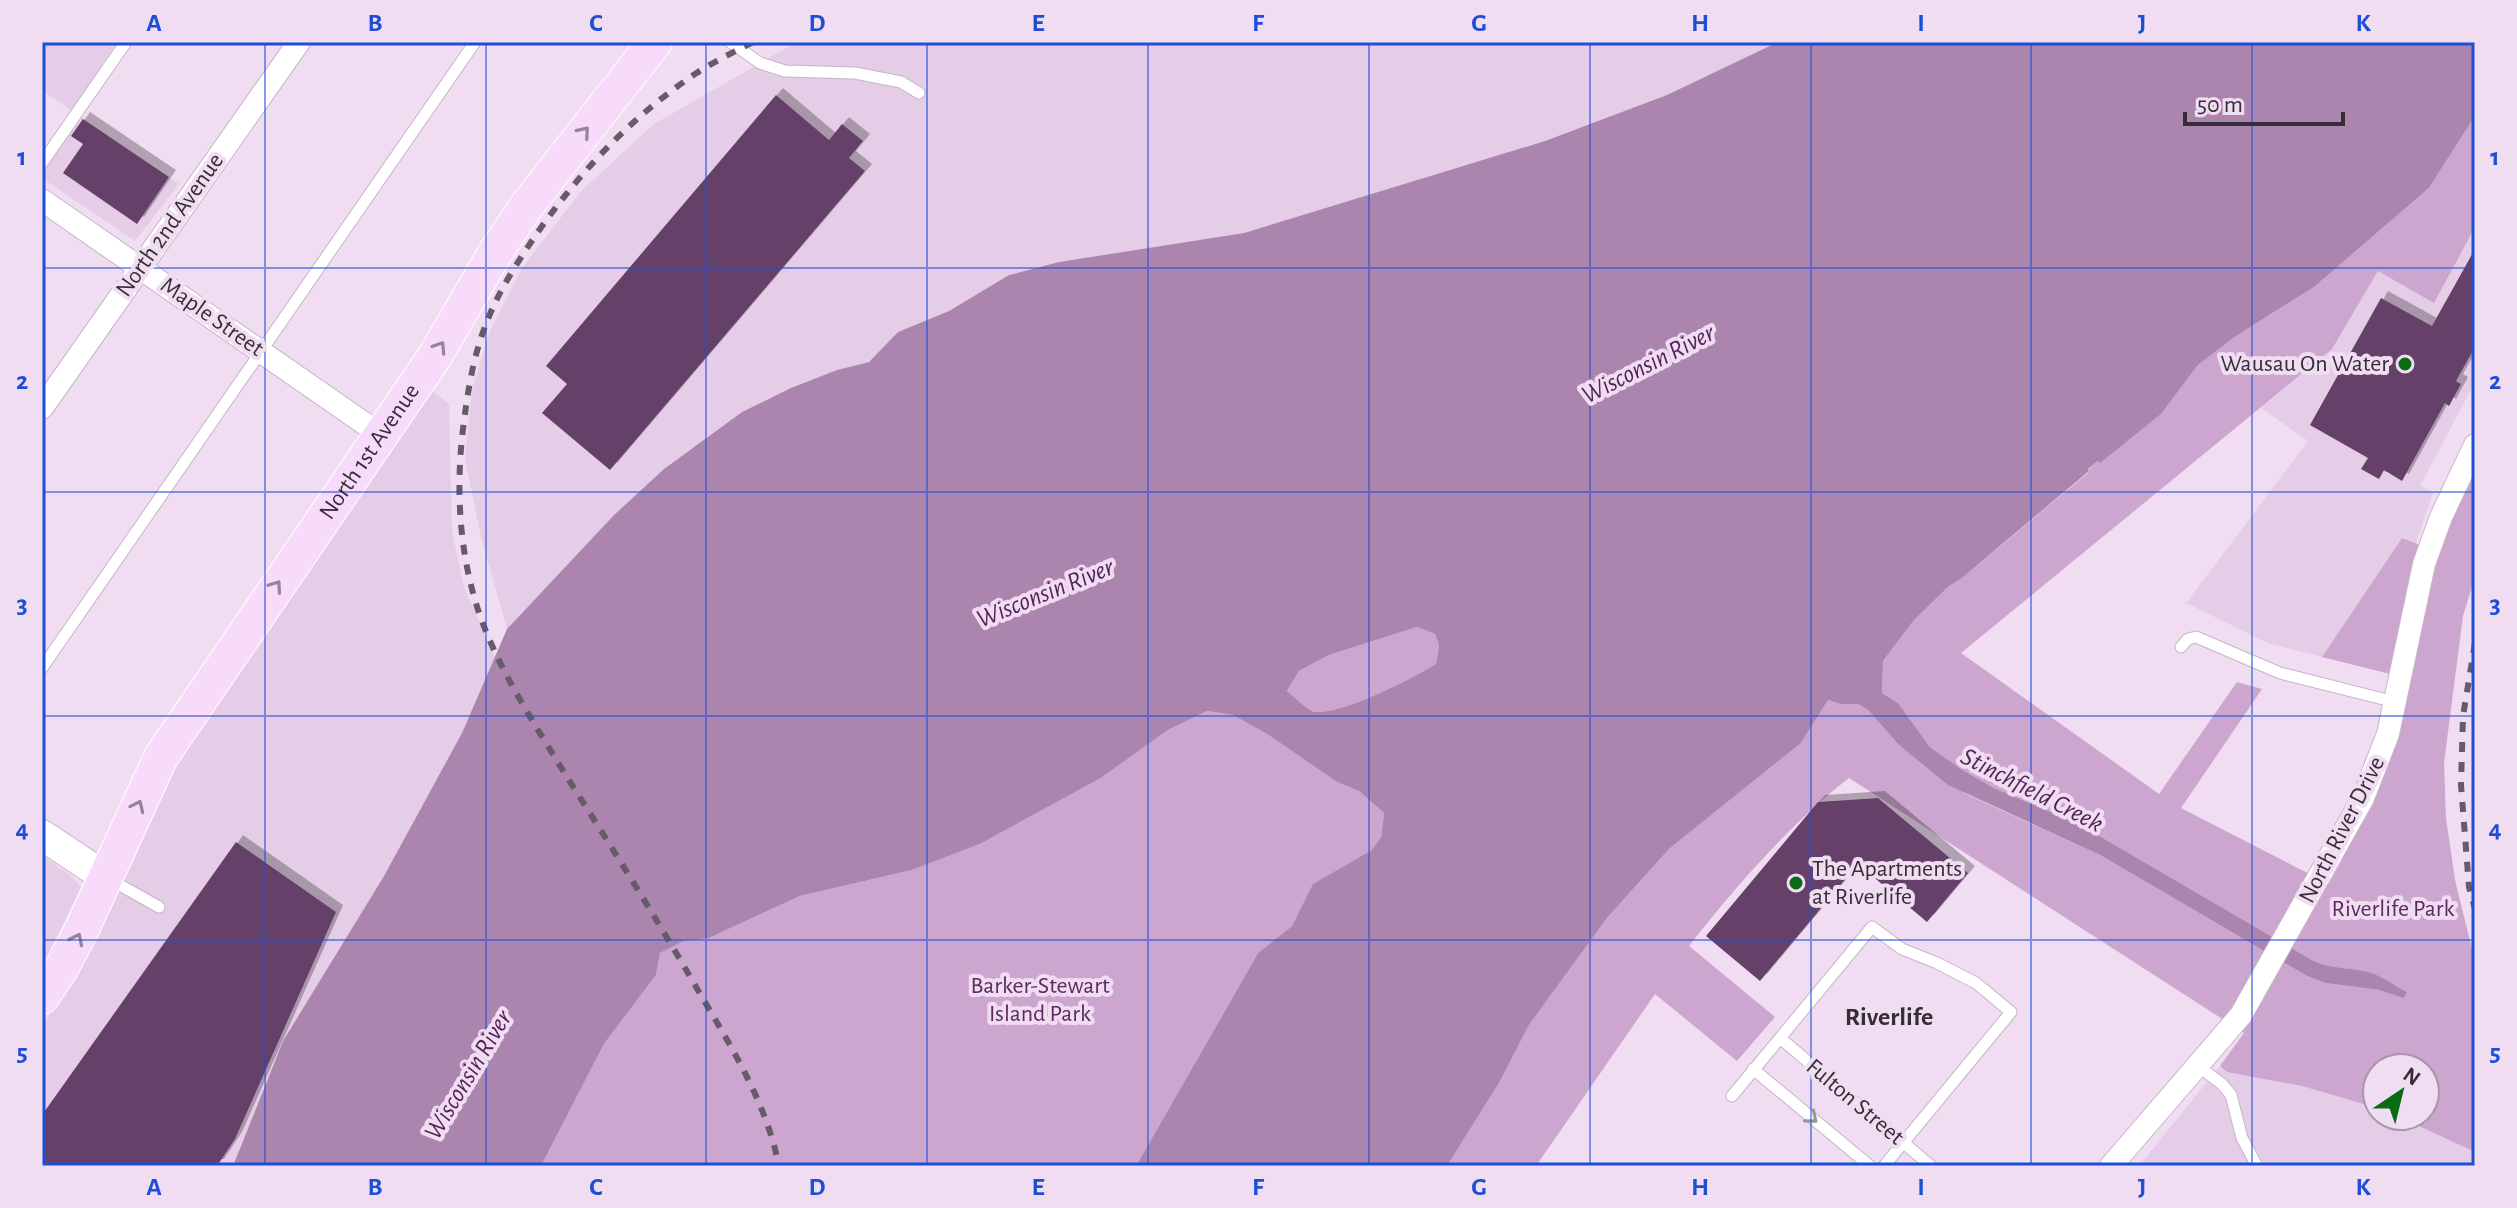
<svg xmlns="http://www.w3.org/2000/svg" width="2517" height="1208" viewBox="0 0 2517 1208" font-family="'Alegreya Sans',sans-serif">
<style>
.built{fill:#e5cde7}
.green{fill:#cca6cf}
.water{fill:#ac85af;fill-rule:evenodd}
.building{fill:#654168;filter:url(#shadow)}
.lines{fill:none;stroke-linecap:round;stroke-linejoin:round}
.lane-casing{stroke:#c6b4c7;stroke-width:13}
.street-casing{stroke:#c6b4c7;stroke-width:24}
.secondary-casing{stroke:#c6b4c7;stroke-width:32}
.primary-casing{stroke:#fff;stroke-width:36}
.lane{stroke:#fff;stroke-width:11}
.street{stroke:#fff;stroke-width:22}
.secondary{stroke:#fff;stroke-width:30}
.primary{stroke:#f8dafa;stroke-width:34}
.rail{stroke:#665b66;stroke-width:6;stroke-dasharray:10 10;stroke-linecap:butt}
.oneway{stroke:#978498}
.oneway2{stroke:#9a969a}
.grid{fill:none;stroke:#1d4ed8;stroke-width:2;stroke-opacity:0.55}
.poi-dot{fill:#0a6b17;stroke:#f0ddf2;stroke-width:3}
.labels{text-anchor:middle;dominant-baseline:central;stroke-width:8;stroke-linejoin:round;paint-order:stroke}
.street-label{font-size:24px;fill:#362e36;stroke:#f0ddf2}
.poi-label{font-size:24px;fill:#362e36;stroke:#f0ddf2;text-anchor:end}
.park-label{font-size:24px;fill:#5c2a60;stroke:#f0ddf2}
.water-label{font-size:26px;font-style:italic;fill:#542359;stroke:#f0ddf2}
.neighbourhood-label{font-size:26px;font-weight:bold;fill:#362e36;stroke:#f0ddf2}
.neatline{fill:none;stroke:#1d4ed8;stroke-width:3}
.grid-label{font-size:26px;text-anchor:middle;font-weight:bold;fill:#1d4ed8}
</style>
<defs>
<filter id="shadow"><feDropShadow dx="7" dy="-7" stdDeviation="0" flood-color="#0004"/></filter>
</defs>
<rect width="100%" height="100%" fill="#f0ddf2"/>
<path class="built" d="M 42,42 L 117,42 L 72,111 L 42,90 Z
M 797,42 L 1778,42 L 1667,95 L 1545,141 L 1244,233 L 1059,262 L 1009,275 L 949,311 L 898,332 L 869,362 L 837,370 L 791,388 L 742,412 L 664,469 L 614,515 L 507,629 L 481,537 L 465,459 L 472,390 L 490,331 L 522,268 L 582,190 L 654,124 Z
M 78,115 L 179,184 L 135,241 L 42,178 L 42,171 Z
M 2475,227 L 2475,382 L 2420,486 L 2433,493 L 2416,543 L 2402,538 L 2322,657 L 2270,644 L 2186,603 L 2308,441 L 2261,408 L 2332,349 L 2378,271 L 2434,302 Z
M 433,391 L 449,404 L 452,531 L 464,587 L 495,657 L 462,733 L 384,876 L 283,1041 L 233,1166 L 42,1166 L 42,1025 L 68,988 L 170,774 L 302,576 Z
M 42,856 L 70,875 L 81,887 L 42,968 Z
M 2220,1066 L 2228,1072 L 2302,1086 L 2373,1107 L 2377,1108 L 2377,1116 L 2397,1116 L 2475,1152 L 2475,1166 L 2139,1166 Z"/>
<path class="green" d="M 2475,116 L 2475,227 L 2434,303 L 2378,271 L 2332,349 L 1961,653 L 2159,794 L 2237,682 L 2262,689 L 2181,808 L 2329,884 C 2365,817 2397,754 2410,679 L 2322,657 L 2402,538 L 2439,552 L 2448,525 L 2475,467 L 2475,577 L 2463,616 L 2444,763 L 2446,818 L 2455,880 L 2475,961 L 2475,1152 L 2397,1116 L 2425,1116 L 2425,1068 L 2377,1068 L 2377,1108 L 2302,1086 L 2227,1072 L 2220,1066 L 2244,1033 L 1849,778 C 1790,824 1735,887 1689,946 L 1775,1017 L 1737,1061 L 1655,994 L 1536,1166 L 1447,1166 L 1499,1083 L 1529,1025 L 1607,918 L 1669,849 L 1801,743 L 1828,700 L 1858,704 L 1868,710 L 1898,744 L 1966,794 L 2100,855 L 2307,976 L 2325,983 L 2379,990 L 2404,997 L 2407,992 C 2393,986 2382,976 2367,972 C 2348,967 2330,969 2312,960 L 2079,824 L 1994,788 L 1961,769 L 1930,747 L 1898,703 L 1882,693 L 1883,661 L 1914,620 L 1948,587 L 1962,578 L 2089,472 L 2088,470 L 2098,461 L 2100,462 L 2161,414 L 2198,365 L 2236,336 L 2314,287 L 2429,188 Z
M 1417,627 L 1435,634 L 1439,646 L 1436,664 C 1415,677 1334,719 1312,711 C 1304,707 1295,697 1287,691 L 1299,671 L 1329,655 Z
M 1207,711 L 1233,715 L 1267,734 L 1337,782 L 1359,791 L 1384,813 L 1381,837 L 1373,850 L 1314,884 L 1292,926 L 1258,953 L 1136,1166 L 541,1166 L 604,1044 L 656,975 L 660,953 L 684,941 L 709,938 L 800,896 L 912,870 L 980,844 L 1101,778 L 1168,730 Z"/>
<path class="water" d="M 1778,42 L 2475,42 L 2475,116 L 2429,188 L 2314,287 L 2236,336 L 2198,365 L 2161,414 L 2100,463 L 2098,461 L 2088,469 L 2089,471 L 1962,578 L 1948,587 L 1914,620 L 1883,661 L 1882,693 L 1898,703 L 1930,747 L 1961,769 L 1994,788 L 2079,824 L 2312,960 C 2330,969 2348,967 2368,972 C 2383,976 2394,986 2407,992 L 2404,998 L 2379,990 L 2325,983 L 2307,976 L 2100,855 L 1948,785 L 1898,744 L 1868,710 L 1858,704 L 1841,704 L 1828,700 L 1801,743 L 1669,849 L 1607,918 L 1529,1025 L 1499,1083 L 1447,1166 L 1136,1166 L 1258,953 L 1292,926 L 1313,884 L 1372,850 L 1381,837 L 1384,813 L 1359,791 L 1337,782 L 1267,734 L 1233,715 L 1207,711 L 1168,730 L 1101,778 L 980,844 L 912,870 L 800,896 L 709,938 L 684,941 L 660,953 L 656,975 L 604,1044 L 541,1166 L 233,1166 L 283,1041 L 384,876 L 462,733 L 507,629 L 614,515 L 664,469 L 742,412 L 791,388 L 837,370 L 869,362 L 898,332 L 949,311 L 1009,275 L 1059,262 L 1244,233 L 1545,141 L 1667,95 ZM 1417,627 L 1435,634 L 1439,646 L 1436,664 C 1415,677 1334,719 1312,711 C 1304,707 1295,697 1287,691 L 1299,671 L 1329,655 Z"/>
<path class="building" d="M 776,95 L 829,140 L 842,124 L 863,141 L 849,158 L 865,171 L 610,470 L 542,413 L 567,384 L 546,366 Z
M 83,119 L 169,177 L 137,224 L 63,173 L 83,144 L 71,136 Z
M 2475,249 L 2475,347 L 2456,381 L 2461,384 L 2449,406 L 2445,403 L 2402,481 L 2384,470 L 2379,479 L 2361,469 L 2368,458 L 2310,425 L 2381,298 L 2432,326 Z
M 1878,798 L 1968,873 L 1927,922 L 1858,864 L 1760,981 L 1706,936 L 1818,802 Z
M 236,842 L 336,912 L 235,1139 L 217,1166 L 42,1166 L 42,1115 Z"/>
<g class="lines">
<defs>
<path id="lane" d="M 730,42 L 760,63 L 785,71 L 855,73 L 901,82 L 919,93
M 42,163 L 126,42
M 2181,647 L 2188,639 L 2196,637 L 2280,673 L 2395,702
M 42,668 L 475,42
M 109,879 L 159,907
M 1780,1038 L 1931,1166
M 2198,1066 L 2222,1084 L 2231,1095 L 2242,1138 L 2257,1166
M 1753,1069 L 1870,1166
M 1732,1096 L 1872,927 L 1902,949 L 1937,963 L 1976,983 L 2011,1012 L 1884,1166"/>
<path id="street" d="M 42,200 L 381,435
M 42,408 L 299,42
M 2111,1166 L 2241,1015 L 2363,798 L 2388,734 L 2424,564 L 2441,517 L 2475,445"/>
<path id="secondary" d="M 42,835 L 105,877"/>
<g id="primary">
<path id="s1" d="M 42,997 L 61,969 L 82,929 L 161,757 L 435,356 L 495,253 L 528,204 L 655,42"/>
</g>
</defs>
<use href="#lane" class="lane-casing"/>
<use href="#street" class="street-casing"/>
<use href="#secondary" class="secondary-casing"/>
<use href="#primary" class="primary-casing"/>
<use href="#lane" class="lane"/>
<use href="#street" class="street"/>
<use href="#secondary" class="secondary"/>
<use href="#primary" class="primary"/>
<path class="rail" d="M 753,42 C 734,52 713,62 695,74 C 621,124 562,191 515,267 C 480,323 471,364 463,429 C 456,487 459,545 475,600 C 493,662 534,723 567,777 C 612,848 657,919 699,992 C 732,1048 766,1102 779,1166
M 2475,643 L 2463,716 L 2461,785 L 2469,887 L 2475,909"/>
</g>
<defs><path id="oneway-chevron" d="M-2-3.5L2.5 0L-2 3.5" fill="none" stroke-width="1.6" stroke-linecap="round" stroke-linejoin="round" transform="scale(2)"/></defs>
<g class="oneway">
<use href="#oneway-chevron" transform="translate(584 132) rotate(-50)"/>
<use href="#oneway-chevron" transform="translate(440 347) rotate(-57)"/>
<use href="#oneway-chevron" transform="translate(276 586) rotate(-55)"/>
<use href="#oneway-chevron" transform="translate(138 806) rotate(-65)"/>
<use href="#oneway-chevron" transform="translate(77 939) rotate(-64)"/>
</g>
<use class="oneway2" href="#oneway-chevron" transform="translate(1812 1118) rotate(40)"/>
<path class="grid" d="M 265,42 L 265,1166M 486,42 L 486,1166M 706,42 L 706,1166M 927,42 L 927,1166M 1148,42 L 1148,1166M 1369,42 L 1369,1166M 1590,42 L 1590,1166M 1811,42 L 1811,1166M 2031,42 L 2031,1166M 2252,42 L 2252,1166M 42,268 L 2475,268M 42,492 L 2475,492M 42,716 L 2475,716M 42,940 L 2475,940"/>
<g class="poi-dot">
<circle cx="2405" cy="364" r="8"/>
<circle cx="1796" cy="883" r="8"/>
</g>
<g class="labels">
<g class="street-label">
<text transform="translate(170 225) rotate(-55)">North 2nd Avenue</text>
<text transform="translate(212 317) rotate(35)">Maple Street</text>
<text stroke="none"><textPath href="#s1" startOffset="638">North 1st Avenue</textPath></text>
<text transform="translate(2342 830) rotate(-63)">North River Drive</text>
<text transform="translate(1855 1102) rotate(40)">Fulton Street</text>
</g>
<g class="poi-label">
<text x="2389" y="364">Wausau On Water</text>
<text x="1812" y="869" text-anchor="start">The Apartments<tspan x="1812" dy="28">at Riverlife</tspan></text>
</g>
<g class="park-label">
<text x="2393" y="909">Riverlife Park</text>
<text x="1040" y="986">Barker-Stewart<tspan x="1040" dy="28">Island Park</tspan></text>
</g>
<g class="water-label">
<text transform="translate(1648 364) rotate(-27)">Wisconsin River</text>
<text transform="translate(1045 593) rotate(-22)">Wisconsin River</text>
<text transform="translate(2032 790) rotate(27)">Stinchfield Creek</text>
<text transform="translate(468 1075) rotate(-59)">Wisconsin River</text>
</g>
<g class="neighbourhood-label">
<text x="1889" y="1017">Riverlife</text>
</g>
</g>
<rect width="2517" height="1208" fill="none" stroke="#f0ddf2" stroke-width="88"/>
<g transform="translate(2401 1092) rotate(35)"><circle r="38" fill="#f0ddf2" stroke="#a697a7" stroke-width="2"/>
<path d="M0-6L14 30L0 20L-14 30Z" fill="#0a6b17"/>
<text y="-12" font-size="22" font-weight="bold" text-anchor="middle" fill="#362e36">N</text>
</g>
<path d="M2185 112v12h158v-12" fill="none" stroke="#362e36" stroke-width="4"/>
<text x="2197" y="112" font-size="24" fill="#362e36" stroke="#f0ddf2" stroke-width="6" paint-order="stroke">50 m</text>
<rect x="44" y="44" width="2429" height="1120" class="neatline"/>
<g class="grid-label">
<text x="154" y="31">A</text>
<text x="375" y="31">B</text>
<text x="596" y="31">C</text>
<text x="817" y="31">D</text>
<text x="1038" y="31">E</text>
<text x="1258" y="31">F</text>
<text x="1479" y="31">G</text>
<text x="1700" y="31">H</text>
<text x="1921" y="31">I</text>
<text x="2142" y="31">J</text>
<text x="2363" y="31">K</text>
<text x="22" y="165">1</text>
<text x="2495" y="165">1</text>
<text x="22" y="389">2</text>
<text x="2495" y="389">2</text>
<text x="22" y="613">3</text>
<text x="2495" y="613">3</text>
<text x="22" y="837">4</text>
<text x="2495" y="837">4</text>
<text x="22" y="1061">5</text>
<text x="2495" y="1061">5</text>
<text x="154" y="1195">A</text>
<text x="375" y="1195">B</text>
<text x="596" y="1195">C</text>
<text x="817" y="1195">D</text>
<text x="1038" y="1195">E</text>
<text x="1258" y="1195">F</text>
<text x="1479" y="1195">G</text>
<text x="1700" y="1195">H</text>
<text x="1921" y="1195">I</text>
<text x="2142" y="1195">J</text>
<text x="2363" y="1195">K</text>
</g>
</svg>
